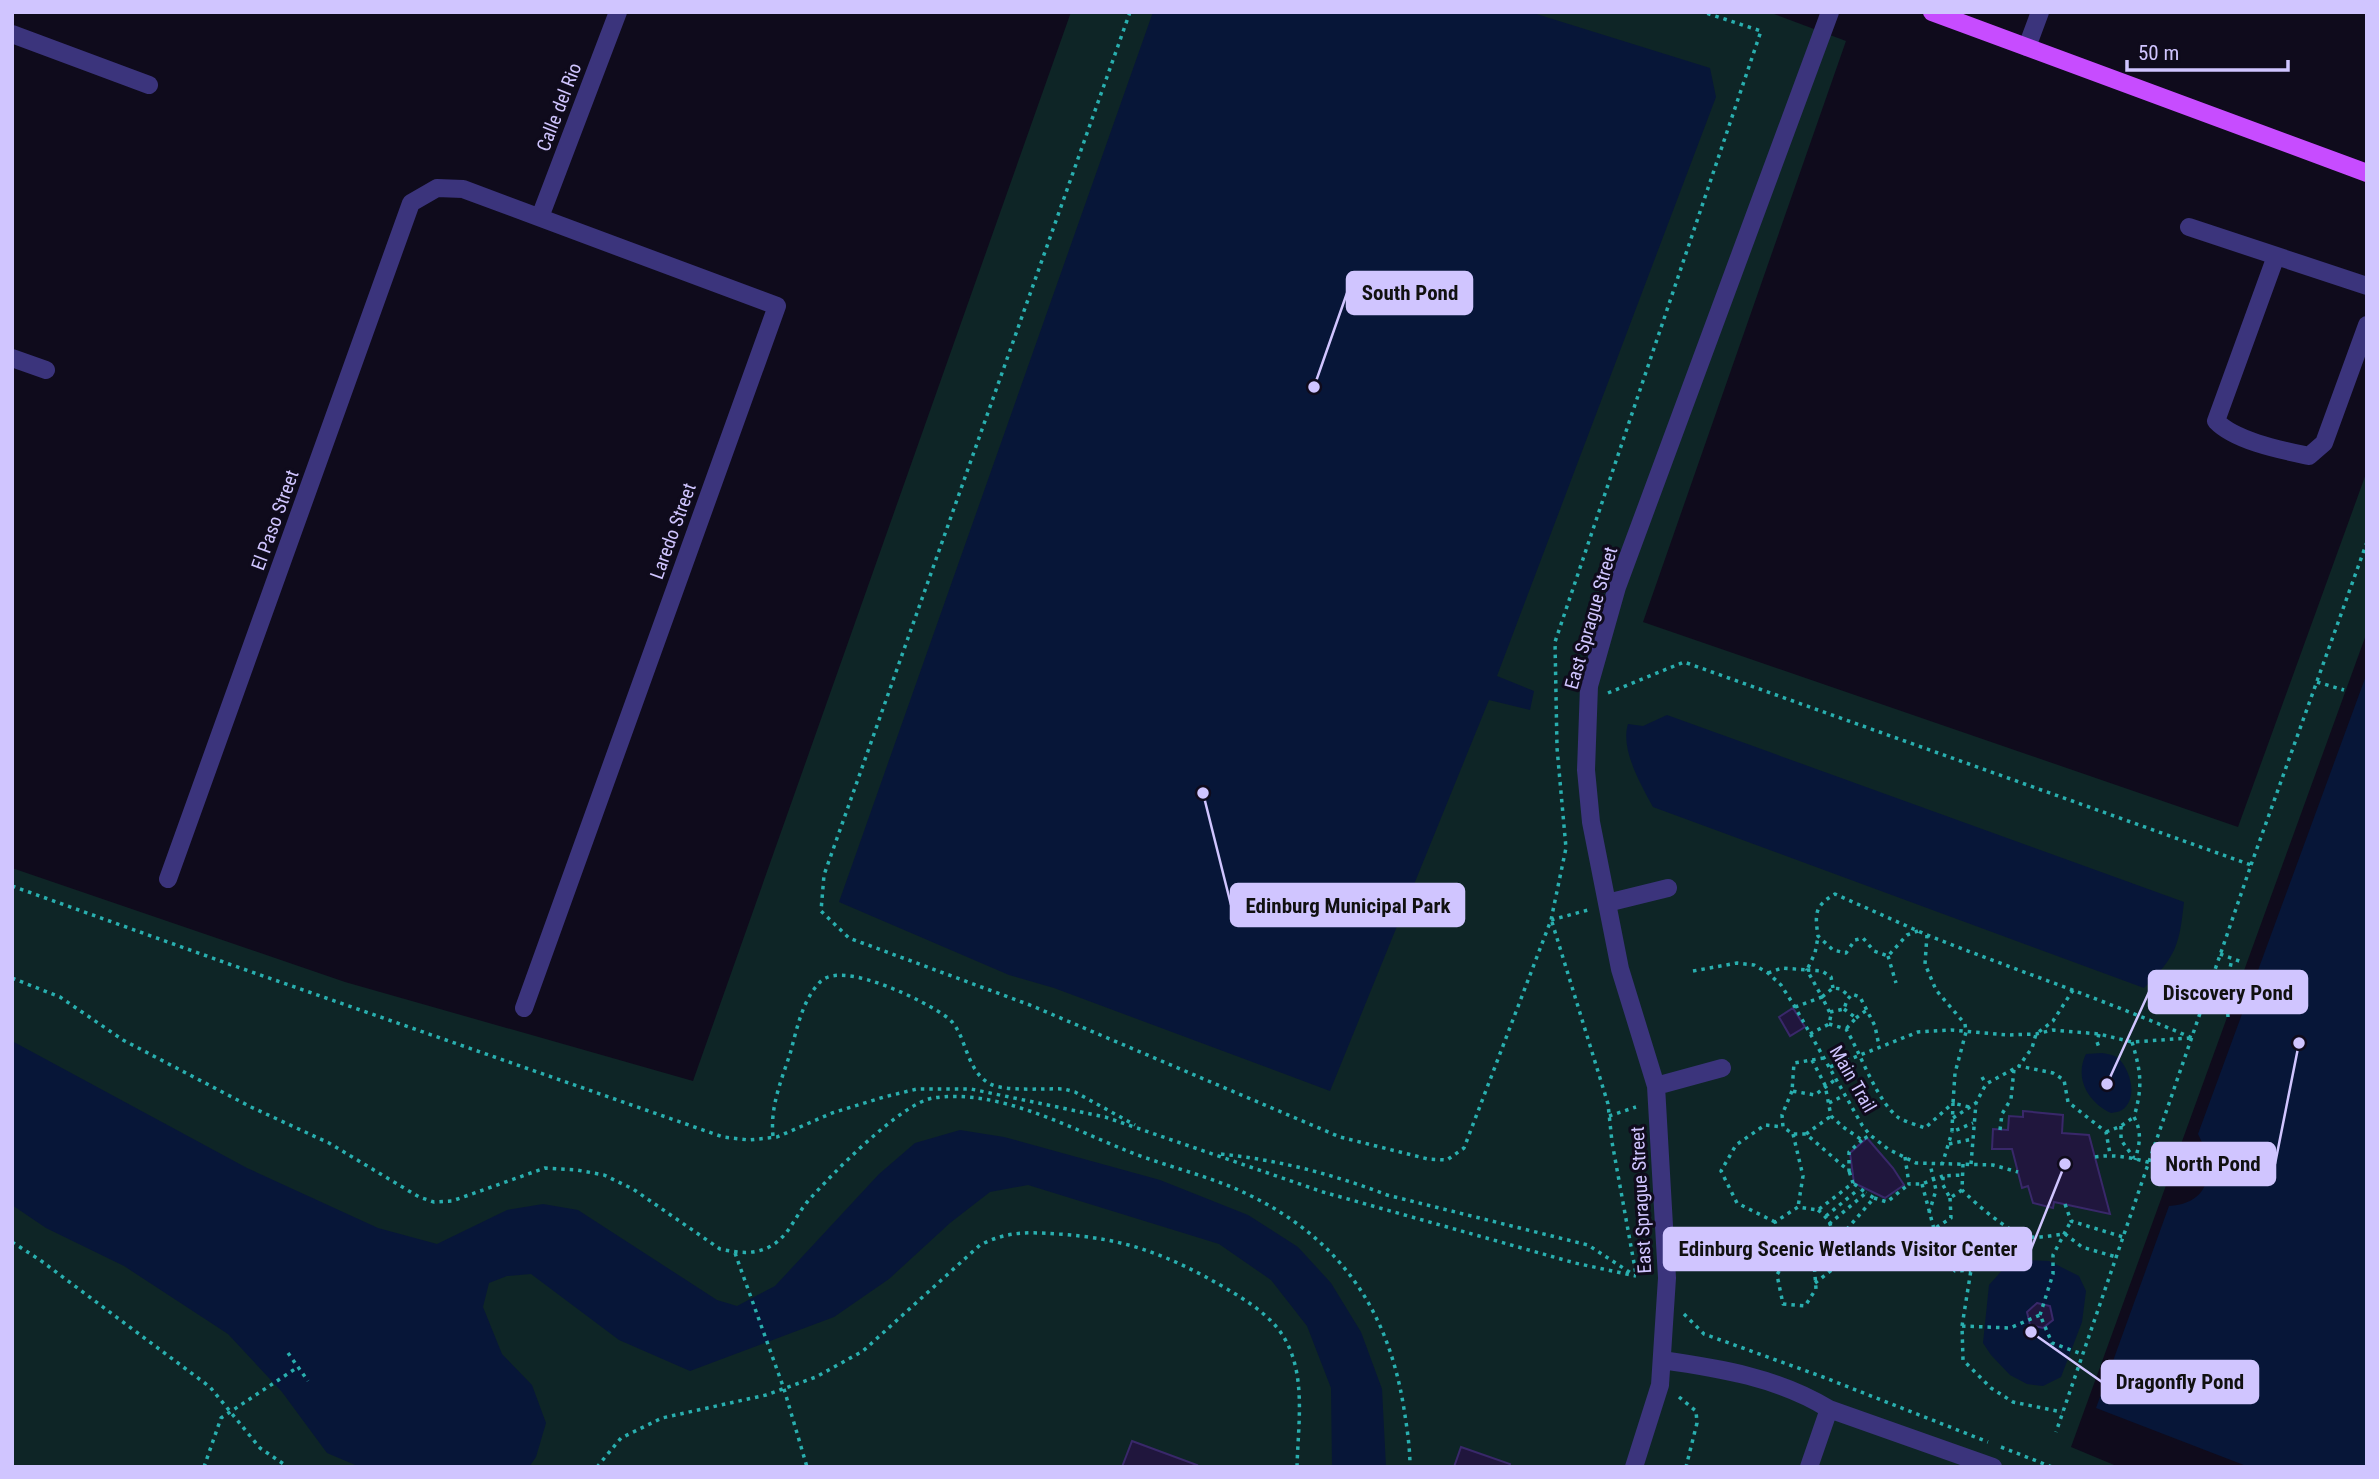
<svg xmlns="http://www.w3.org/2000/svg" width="2379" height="1479" viewBox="0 0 2379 1479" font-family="'Roboto Condensed',sans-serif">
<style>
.green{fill:#0e2526}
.water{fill:#071638}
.building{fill:#20163d;stroke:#39286a;stroke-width:2}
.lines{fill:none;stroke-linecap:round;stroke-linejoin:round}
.path{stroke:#29afaf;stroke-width:3.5;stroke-dasharray:3.5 5;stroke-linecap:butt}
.minor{stroke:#3b347c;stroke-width:18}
.major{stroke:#c74cff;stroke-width:18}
.labels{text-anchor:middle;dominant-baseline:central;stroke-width:6;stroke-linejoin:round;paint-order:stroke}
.street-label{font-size:19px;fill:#d0c5ff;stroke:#0f0b1c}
.leader{fill:none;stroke:#d0c5ff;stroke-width:2.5}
.callout-dot{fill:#d0c5ff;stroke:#0f0b1c;stroke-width:2.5}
.callout{fill:#d0c5ff;stroke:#d0c5ff;stroke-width:2.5}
.callout-label{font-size:21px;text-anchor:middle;font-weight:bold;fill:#111}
</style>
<rect width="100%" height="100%" fill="#0f0b1c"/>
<path class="green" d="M 1071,12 L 1769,12 L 1846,41 L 1643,622 L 2238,827 L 2367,471 L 2367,632 L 2071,1447 L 2119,1467 L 12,1467 L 12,868 L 345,982 L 693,1081 Z"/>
<path class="water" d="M 1153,12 L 1530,12 L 1710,68 L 1716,97 L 1497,676 L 1534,691 L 1530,710 L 1489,700 L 1330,1091 L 1054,988 L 1009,975 L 839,902 Z
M 2367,673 L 2367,1467 L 2249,1467 L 2096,1408 L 2169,1206 C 2213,1203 2215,1167 2198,1134 Z
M 1667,715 L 2184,902 C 2179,947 2176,956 2144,988 L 1653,807 C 1641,785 1620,749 1628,724 L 1643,726 Z
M 12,1041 L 247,1168 L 378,1228 L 437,1244 L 507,1210 L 543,1204 L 578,1210 L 717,1300 L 737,1306 L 775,1286 L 879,1174 L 915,1143 L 960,1130 L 1004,1137 L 1160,1180 L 1248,1215 L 1298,1247 L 1331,1283 L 1361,1332 L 1382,1389 L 1386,1467 L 1332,1467 L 1331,1388 L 1307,1326 L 1271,1280 L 1219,1244 L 1028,1185 L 990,1192 L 950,1223 L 889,1279 L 834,1317 L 690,1371 L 619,1340 L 531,1274 L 507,1276 L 489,1283 L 483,1307 L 502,1354 L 532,1385 L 546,1423 L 536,1457 L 529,1467 L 360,1467 L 327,1453 L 282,1392 L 228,1334 L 124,1266 L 46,1228 L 12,1205 Z
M 2102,1053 C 2108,1054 2114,1055 2118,1058 C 2130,1069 2139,1098 2122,1110 C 2119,1112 2115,1112 2111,1113 C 2088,1102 2074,1078 2086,1054 Z
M 2024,1260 L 2049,1261 L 2079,1276 L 2086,1291 L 2082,1322 L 2061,1377 L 2043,1386 L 2027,1384 L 2010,1375 L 1991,1355 L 1983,1343 L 1989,1285 L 2006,1266 Z"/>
<path class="building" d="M 1793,1008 L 1805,1027 L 1790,1036 L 1779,1017 Z
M 2023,1111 L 2063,1115 L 2062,1133 L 2089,1135 L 2110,1214 L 2054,1202 L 2053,1208 L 2033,1203 L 2028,1186 L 2022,1188 L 2012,1149 L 1992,1149 L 1993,1129 L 2008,1130 L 2009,1116 L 2023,1117 Z
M 1867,1138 L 1893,1168 L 1904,1185 L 1885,1198 L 1854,1183 L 1850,1153 Z
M 2037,1303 L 2050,1306 L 2053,1320 L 2043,1328 L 2030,1325 L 2027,1312 Z
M 1132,1441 L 1197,1465 L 1196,1467 L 1122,1467 Z
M 1461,1447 L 1510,1464 L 1509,1467 L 1454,1467 Z"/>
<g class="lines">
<path class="path" d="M 1130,12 L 824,875 L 821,911 L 849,938 L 1030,1005 L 1340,1137 L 1428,1159 L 1447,1160 L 1464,1148 L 1551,920 L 1566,848 L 1557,748 L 1555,642 L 1761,31 L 1703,12
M 2317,682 L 2344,690
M 1608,693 L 1684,662 L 2251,865 L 2056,1432
M 2251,865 L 2367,542
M 12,886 L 229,964 L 723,1137 L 749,1140 L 777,1137 L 832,1113 L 884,1097 L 917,1089 L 971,1089 L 1105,1117 L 1323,1192 L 1575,1263 L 1636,1276
M 1551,920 L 1588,910
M 1552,922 L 1608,1104 L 1612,1142 L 1636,1274
M 1918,931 L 1907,935 L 1888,956 L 1874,951 L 1863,938 L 1855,940 L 1846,953 L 1833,950 L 1818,936 C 1815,914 1814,906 1835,894 L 1918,931 L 1927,935 C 2015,970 2105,1000 2192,1038
M 1927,935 L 1925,964 L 1936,990 L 1965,1024 L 1966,1032 L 1955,1073 L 1953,1103 L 1969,1107
M 2220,954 L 2242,962
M 1888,956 L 1896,983
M 1693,971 L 1737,963 L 1754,965 L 1768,973 L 1781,985 L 1795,1007 L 1862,1125 L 1870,1135 L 1888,1149 L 1916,1163 L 1993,1165 L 2018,1172
M 1768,973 L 1782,968 L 1807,970 L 1815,953 L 1818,937
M 12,978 L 60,997 L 123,1040 L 251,1107 L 329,1143 L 419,1197 L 434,1202 L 452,1201 L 545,1168 L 577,1170 L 604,1175 L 633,1189 L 720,1249 C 738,1253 755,1255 771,1246 C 789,1236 795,1216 808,1201 C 831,1175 901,1103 933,1098 C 997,1088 1068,1127 1125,1150 C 1164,1166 1207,1175 1245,1193 C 1338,1237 1388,1308 1404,1409 C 1407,1428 1410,1447 1410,1467
M 2073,990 L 2053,1021 L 2036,1034 L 2032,1048 L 2019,1066 L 2053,1073 L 2064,1080 L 2068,1102 L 2106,1132 L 2110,1154
M 1795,1007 L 1822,997 L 1807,970 L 1822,971 L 1831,977 L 1833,988
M 1844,1009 L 1856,1018 L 1846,1029
M 1830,1012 L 1844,1009 L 1847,1000 L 1852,994 L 1860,997 L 1875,1026 L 1879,1046
M 2228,1017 L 2226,986 L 2232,959
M 1856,1018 L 1868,1009
M 1829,1024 L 1846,1029 C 1861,1054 1877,1102 1899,1118 C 1906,1122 1917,1125 1925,1128 L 1953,1103 L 1952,1132 L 1973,1123
M 1810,1034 L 1829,1024 L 1831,1015 L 1822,997 L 1833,988 L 1841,989 L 1850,997
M 2099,1034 L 2097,1042 L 2100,1050
M 2132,1042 C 2141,1072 2143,1086 2134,1117 C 2142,1132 2140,1143 2135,1160
M 1824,1058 L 1794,1063 L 1792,1091 L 1815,1095 L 1836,1079
M 1812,1060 L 1825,1085 L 1831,1116 L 1843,1127 L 1862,1140 L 1870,1135
M 1830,1067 L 1918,1032 L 1951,1030 L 2007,1035 L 2036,1034 L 2053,1030 L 2099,1034 L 2132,1042 L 2189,1038
M 1982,1077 L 1986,1084
M 1792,1091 L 1782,1115 L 1783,1127 L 1793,1134 L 1806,1134 L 1849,1171 L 1849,1152 L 1862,1140
M 1829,1103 L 1845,1095
M 1609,1116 L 1636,1107
M 1953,1118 L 1976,1103
M 2121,1126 L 2121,1140 L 2134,1158
M 2000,1130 L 2002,1114 L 2011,1099 L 2014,1069
M 2106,1132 L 2121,1126 L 2134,1117
M 1793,1134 L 1803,1176 L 1798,1207
M 1806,1134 L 1831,1116
M 773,1136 C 770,1107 781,1081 790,1054 C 797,1029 802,1000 821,981 C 844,960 927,1002 948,1018 C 967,1033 964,1069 990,1084 C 1006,1092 1045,1088 1064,1089 L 1075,1092 L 1135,1125
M 1949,1144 L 1973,1139
M 1221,1154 C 1278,1160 1333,1174 1387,1195 L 1588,1245 L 1634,1275
M 1905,1157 L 1909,1184 L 1922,1184 L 1943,1176
M 2095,1157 C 2125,1152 2157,1165 2185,1174
M 1963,1164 L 1962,1190 C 1976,1204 2012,1236 2031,1237 C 2042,1238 2054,1235 2065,1234 L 2082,1247 L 2116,1257
M 1971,1164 L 1976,1103 L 1986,1084 L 2019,1066
M 1942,1165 L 1952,1132
M 1922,1184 L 1934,1229
M 1962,1190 L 1950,1198 L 1943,1185 L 1943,1176 L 1963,1175
M 1874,1198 L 1887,1202 L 1909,1184
M 1950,1198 L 1951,1218 L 1934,1229 L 1941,1254 L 1955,1271 L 1971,1270
M 2065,1204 L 2071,1221 L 2123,1237
M 1818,1210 C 1845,1231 1829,1253 1806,1266 L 1787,1256 L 1775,1222 L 1798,1207 L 1818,1210 L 1853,1183 L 1849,1171
M 1929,1213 L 1936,1190 L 1930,1164
M 1826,1216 L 1859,1189
M 1775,1222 L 1737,1203 L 1721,1171 L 1736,1145 L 1765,1125 L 1783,1127
M 1829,1224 L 1866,1193 L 1853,1183
M 1841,1236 L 1874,1198 L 1866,1193
M 2028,1237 L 1971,1270 L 1962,1326 L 1963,1360 L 1991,1388 L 2013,1402 L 2062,1412
M 12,1242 L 40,1260 L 210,1387 L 260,1448 L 288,1467
M 735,1253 L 784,1389 L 807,1467
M 1787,1256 L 1777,1275 L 1783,1304 L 1805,1306 L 1816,1289 L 1814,1262
M 1815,1283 L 1838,1265 L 1841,1236 L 1832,1237
M 1684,1314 L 1704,1334 L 1823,1377 L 1988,1442
M 2040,1315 L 2053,1274 L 2053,1255 L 2071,1221
M 1962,1326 L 2010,1328 L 2040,1315 L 2052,1343 L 2082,1354
M 288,1353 L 308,1381
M 1679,1397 L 1696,1411 L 1697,1423 L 1686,1467
M 2001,1447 L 2052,1467
M 204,1467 L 221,1418 L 298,1367
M 597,1467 L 621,1438 L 662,1418 L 766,1395 L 816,1377 L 863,1351 L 980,1245 C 1008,1231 1027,1232 1057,1234 C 1125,1238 1169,1255 1227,1289 C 1249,1302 1274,1318 1286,1341 C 1306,1378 1298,1426 1297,1467"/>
<path class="minor" d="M 12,34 L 149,85
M 2027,47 L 2040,12
M 540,217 L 618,12
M 2189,227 L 2367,286
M 2276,256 L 2216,421 C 2235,441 2281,450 2309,456 L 2324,443 L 2367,325
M 12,358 L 46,370
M 168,879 L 411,203 L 437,188 L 463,189 L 777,306 L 524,1008
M 1607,903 L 1668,888
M 1656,1086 L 1722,1068
M 1662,1360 C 1719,1368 1779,1378 1829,1409
M 1634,1467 L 1660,1385 L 1667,1278 L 1656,1086 L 1620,969 L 1591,822 L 1586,770 L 1589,686 L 1617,587 L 1830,12
M 1809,1467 L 1829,1409 L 1993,1467"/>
<path class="major" d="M 1932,12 L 2367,173"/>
</g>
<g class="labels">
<g class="street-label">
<text transform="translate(559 107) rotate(-69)">Calle del Rio</text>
<text transform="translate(275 520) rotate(-70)">El Paso Street</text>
<text transform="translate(673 531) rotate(-70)">Laredo Street</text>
<text transform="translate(1591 618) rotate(-74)">East Sprague Street</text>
<text transform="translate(1853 1079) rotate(60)">Main Trail</text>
<text transform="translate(1641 1200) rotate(-93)">East Sprague Street</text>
</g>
</g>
<path class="leader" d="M1314 387L1347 293M1203 793L1231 905M2107 1084L2149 992M2299 1043L2275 1164M2065 1164L2031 1249M2031 1332L2102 1382"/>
<g class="callout-dot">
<circle cx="1314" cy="387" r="7"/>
<circle cx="1203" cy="793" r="7"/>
<circle cx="2107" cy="1084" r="7"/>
<circle cx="2299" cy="1043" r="7"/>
<circle cx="2065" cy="1164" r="7"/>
<circle cx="2031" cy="1332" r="7"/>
</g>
<g class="callout">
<rect x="1347" y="272" width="125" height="42" rx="7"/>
<rect x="1231" y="884" width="233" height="42" rx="7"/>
<rect x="2149" y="971" width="158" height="42" rx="7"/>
<rect x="2152" y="1143" width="123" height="42" rx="7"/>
<rect x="1664" y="1228" width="367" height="42" rx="7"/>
<rect x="2102" y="1361" width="156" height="42" rx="7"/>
</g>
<g class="callout-label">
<text x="1410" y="300">South Pond</text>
<text x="1348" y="913">Edinburg Municipal Park</text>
<text x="2228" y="1000">Discovery Pond</text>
<text x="2213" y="1171">North Pond</text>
<text x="1848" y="1256">Edinburg Scenic Wetlands Visitor Center</text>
<text x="2180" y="1389">Dragonfly Pond</text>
</g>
<rect width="2379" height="1479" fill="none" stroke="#d0c5ff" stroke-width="28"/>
<path d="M2127 60v10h161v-10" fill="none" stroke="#d0c5ff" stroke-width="3.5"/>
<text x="2138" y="60" font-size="21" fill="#d0c5ff" stroke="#0f0b1c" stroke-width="5" paint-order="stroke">50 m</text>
</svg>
